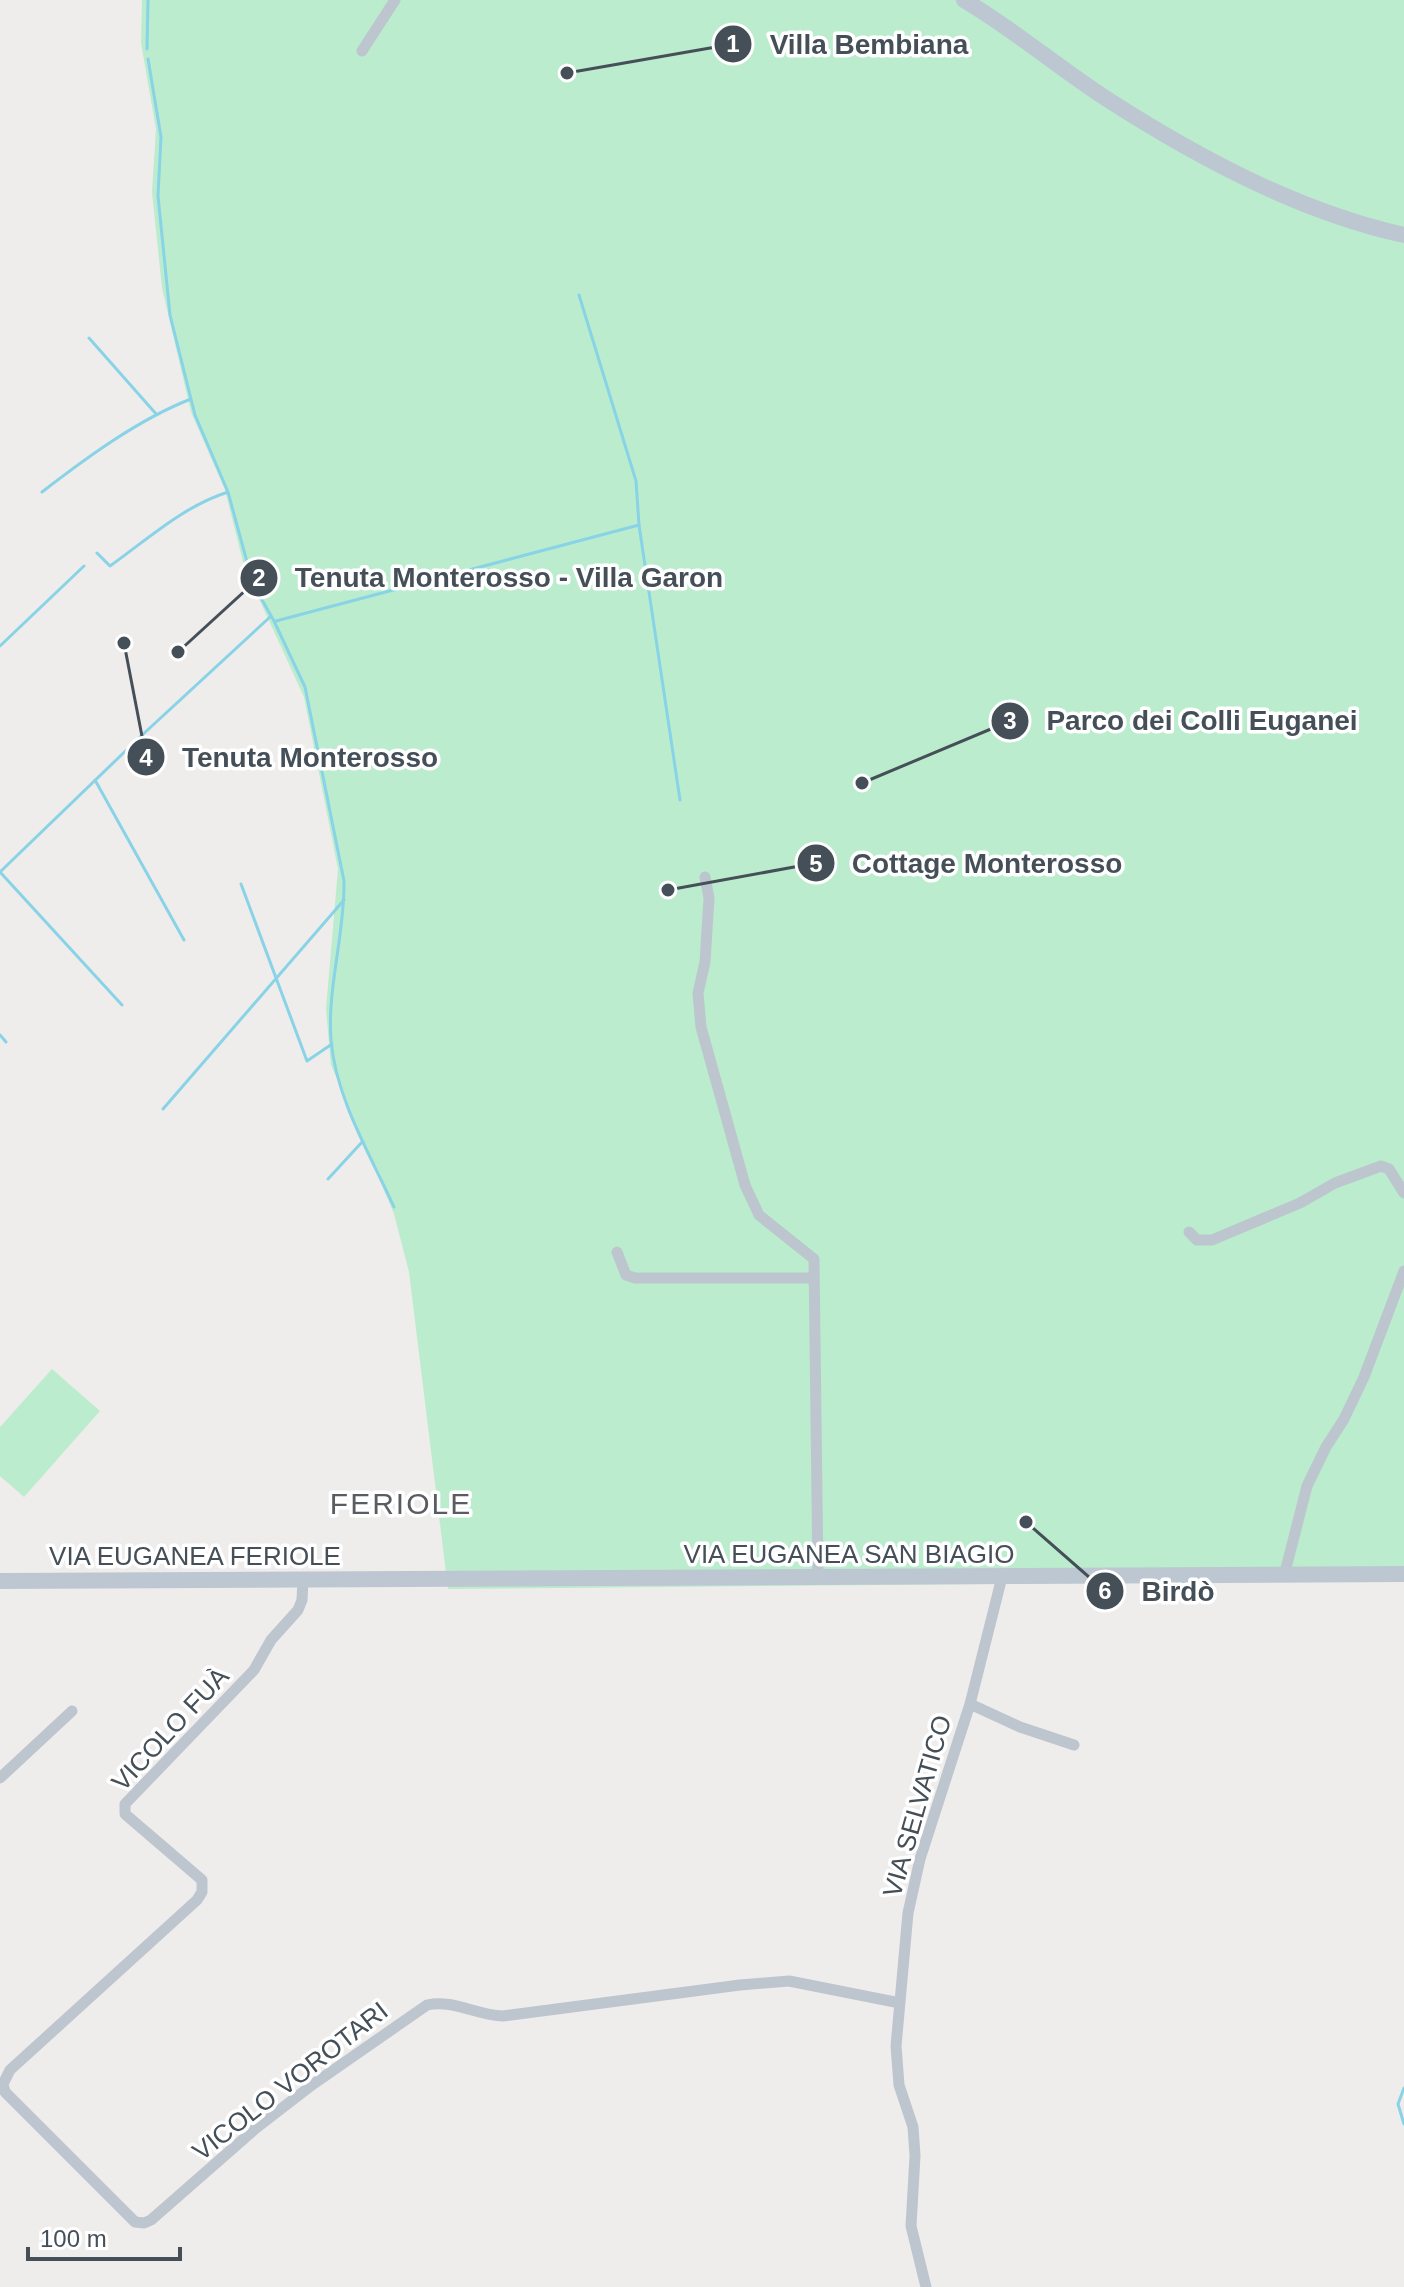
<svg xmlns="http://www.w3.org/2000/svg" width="1404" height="2287" viewBox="0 0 1404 2287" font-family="Arial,sans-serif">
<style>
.green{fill:#bbecce}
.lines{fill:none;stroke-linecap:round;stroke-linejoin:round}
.stream{stroke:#89d3e7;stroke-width:3}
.street{stroke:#bdc6ce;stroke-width:11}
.secondary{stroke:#bdc7d2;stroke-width:16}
.labels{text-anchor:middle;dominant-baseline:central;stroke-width:7;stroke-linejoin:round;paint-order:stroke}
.street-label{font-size:26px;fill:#454f58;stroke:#fff}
.quarter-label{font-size:30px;letter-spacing:2px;fill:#595c61;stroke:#fff}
.leader{fill:none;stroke:#454f58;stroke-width:3}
.callout-dot{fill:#454f58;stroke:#fff;stroke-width:3}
.mark-label{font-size:24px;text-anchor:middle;font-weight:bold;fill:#fff}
.callout-label{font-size:28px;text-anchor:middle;font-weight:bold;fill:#454f58;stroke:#fff;stroke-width:7;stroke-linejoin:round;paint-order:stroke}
</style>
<rect width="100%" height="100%" fill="#efecec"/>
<path class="green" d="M 142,0 L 1404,0 L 1404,1580 L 448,1589 L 409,1272 L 394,1214 L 331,1065 L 326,1009 L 338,869 L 304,697 L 244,566 L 225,490 L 191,412 L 162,288 L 152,192 L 156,129 L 141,43 Z
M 52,1369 L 100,1411 L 24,1497 L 0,1476 L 0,1427 Z"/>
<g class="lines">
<path class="stream" d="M 147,49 L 148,0
M 148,59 L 161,137 L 158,196 L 170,315 L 195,415 L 228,492 L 253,584 L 274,621 L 305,687 L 344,881 C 345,934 327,987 331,1040 C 336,1099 370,1154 394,1207
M 579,295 L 636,481 L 639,525 L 680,800
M 89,338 L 157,415
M 42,492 C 86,458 139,419 191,399
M 97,553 L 110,566 C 148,539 182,507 228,492
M 276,621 L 639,525
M 0,646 L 84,566
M 95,780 L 184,940
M 0,872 L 140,737 L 270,617
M 0,872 L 122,1005
M 241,884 L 307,1061 L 332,1044
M 0,1035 L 6,1042
M 163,1109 L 344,900
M 328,1179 L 363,1141
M 1404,2088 L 1398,2104 L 1404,2124"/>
<path class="street" d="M 362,51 L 395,0
M 705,877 L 709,898 L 705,962 L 698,993 L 701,1027 L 745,1185 L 759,1215 L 814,1259 L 818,1578
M 1189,1232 L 1197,1240 L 1212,1240 L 1300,1203 L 1335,1183 L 1381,1166 L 1389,1169 L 1404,1193
M 617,1252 L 626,1275 L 635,1278 L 814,1278
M 1284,1576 L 1307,1486 L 1326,1447 L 1344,1419 L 1364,1377 L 1404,1271
M 303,1580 L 302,1600 L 298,1610 L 271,1640 L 254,1670 L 125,1804 L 125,1814 L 202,1880 L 202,1892 L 197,1900 L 10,2070 L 3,2084 L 5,2092 L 135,2222 L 144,2223 L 151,2220 L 255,2129 L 312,2085 L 427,2005 C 453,1999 476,2015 503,2016 L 740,1985 L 789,1981 L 900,2003
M 970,1704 L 1020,1727 L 1074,1745
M 0,1778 L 72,1711
M 926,2287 L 911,2226 L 915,2156 L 913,2127 L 899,2085 L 896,2046 L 908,1913 L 920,1859 L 970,1704 L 1002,1577"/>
<path class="secondary" d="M 964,0 C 1015,30 1060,69 1110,101 C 1199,158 1300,212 1404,235
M 0,1581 L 1404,1574"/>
</g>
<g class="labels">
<g class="street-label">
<text x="849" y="1554">VIA EUGANEA SAN BIAGIO</text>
<text x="195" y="1556">VIA EUGANEA FERIOLE</text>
<text transform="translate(170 1729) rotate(-47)">VICOLO FUÀ</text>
<text transform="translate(917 1806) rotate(-74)">VIA SELVATICO</text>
<text transform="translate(290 2081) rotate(-38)">VICOLO VOROTARI</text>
</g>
<g class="quarter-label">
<text x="401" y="1503">FERIOLE</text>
</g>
</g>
<path class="leader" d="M567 73L733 44M178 652L259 578M862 783L1010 721M124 643L146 757M668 890L816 863M1026 1522L1105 1591"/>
<g class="callout-dot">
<circle cx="567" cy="73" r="8"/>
<circle cx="178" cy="652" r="8"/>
<circle cx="862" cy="783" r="8"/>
<circle cx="124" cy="643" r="8"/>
<circle cx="668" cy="890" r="8"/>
<circle cx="1026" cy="1522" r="8"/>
<circle cx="733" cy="44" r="20"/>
<circle cx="259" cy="578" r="20"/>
<circle cx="1010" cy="721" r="20"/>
<circle cx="146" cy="757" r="20"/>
<circle cx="816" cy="863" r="20"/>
<circle cx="1105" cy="1591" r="20"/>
</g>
<g class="mark-label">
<text x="733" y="52">1</text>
<text x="259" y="586">2</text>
<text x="1010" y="729">3</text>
<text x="146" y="766">4</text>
<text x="816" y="872">5</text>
<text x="1105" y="1599">6</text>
</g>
<g class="callout-label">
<text x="869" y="54">Villa Bembiana</text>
<text x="509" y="587">Tenuta Monterosso - Villa Garon</text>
<text x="1202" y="730">Parco dei Colli Euganei</text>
<text x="310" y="767">Tenuta Monterosso</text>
<text x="987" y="873">Cottage Monterosso</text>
<text x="1178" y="1601">Birdò</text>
</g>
<path d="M28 2247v12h152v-12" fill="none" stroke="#454f58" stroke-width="4"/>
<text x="40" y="2247" font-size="24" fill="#454f58" stroke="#ffffff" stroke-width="6" paint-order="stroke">100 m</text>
</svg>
